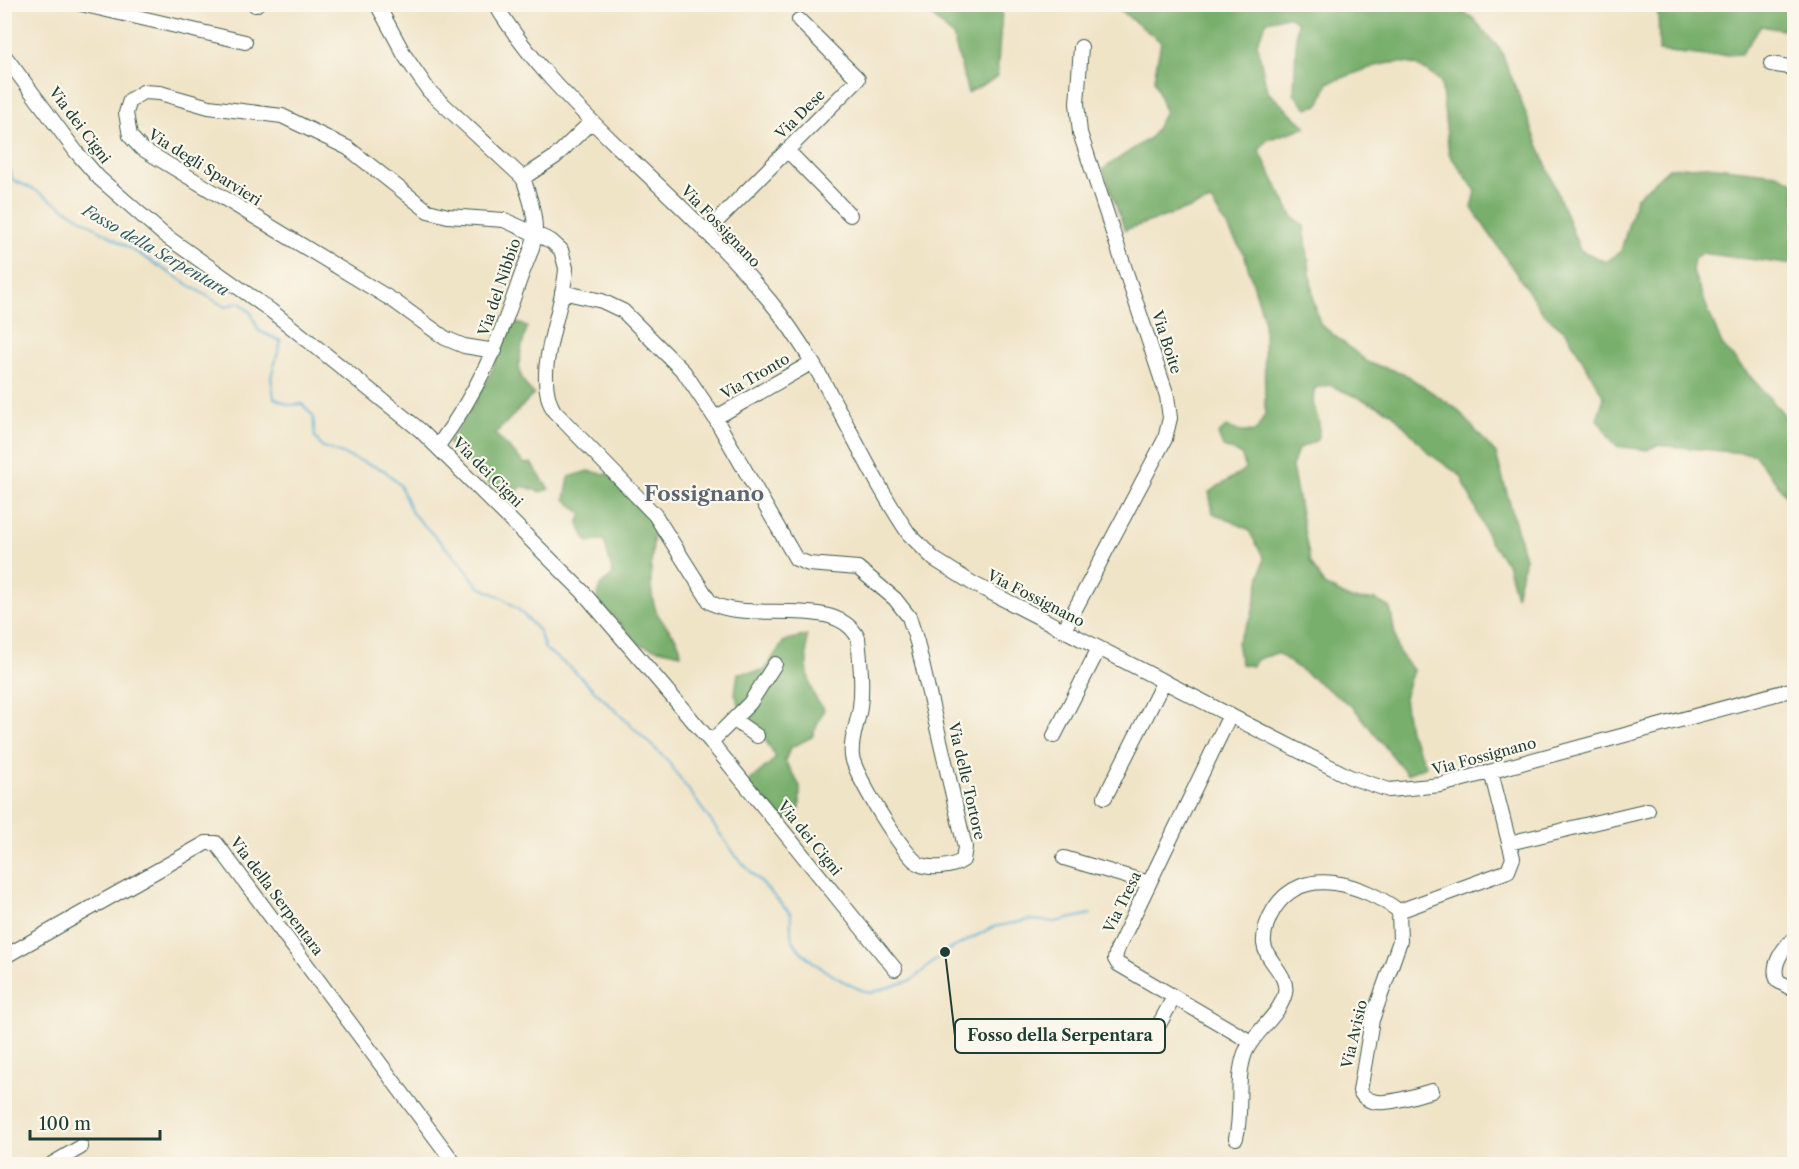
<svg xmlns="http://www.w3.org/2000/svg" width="1799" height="1169" viewBox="0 0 1799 1169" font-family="'Libre Caslon Text',serif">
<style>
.forest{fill:#78af6c;stroke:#4c7650;stroke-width:1.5}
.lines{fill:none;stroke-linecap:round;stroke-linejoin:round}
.stream{stroke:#58acd4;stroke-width:2}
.minor-casing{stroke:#3e564a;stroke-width:16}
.minor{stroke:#fff;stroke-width:14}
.labels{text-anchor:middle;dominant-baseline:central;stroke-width:4.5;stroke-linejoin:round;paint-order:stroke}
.street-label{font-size:15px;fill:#1f3d34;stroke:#fbf7ec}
.water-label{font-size:16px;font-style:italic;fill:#305e64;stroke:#fbf7ec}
.district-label{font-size:21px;font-weight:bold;fill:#5b6574;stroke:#fbf7ec}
.leader{fill:none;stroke:#1f3d34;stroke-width:2}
.callout-dot{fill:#1f3d34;stroke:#fbf7ec;stroke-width:2}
.callout{fill:#fbf7ec;stroke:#1f3d34;stroke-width:2}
.callout-label{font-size:16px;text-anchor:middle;font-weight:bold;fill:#1f3d34}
</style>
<rect width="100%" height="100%" fill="#fbf7ec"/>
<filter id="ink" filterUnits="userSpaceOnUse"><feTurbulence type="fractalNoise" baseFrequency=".0167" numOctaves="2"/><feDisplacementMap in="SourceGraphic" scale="12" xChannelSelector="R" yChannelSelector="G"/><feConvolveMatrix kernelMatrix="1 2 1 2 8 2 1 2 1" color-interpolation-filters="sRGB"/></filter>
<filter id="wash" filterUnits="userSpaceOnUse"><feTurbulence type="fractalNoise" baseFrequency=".008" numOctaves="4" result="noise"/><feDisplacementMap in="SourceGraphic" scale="24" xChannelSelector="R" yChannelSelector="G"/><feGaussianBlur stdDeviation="1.35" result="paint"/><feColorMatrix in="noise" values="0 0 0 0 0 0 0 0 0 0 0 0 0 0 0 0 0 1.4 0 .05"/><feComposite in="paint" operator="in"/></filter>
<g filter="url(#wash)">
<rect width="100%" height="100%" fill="#f0e4c7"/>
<path class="forest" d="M 940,5 L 1006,5 L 1002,10 L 997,77 L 968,93 L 953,36 L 932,16 Z
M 1113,5 L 1452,5 L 1473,18 L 1501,51 L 1580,250 L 1606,262 L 1621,251 L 1636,198 L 1669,168 L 1707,166 L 1777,174 L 1794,182 L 1794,265 L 1701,253 L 1694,259 L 1692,270 L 1722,345 L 1782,412 L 1794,431 L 1794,506 L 1754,454 L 1657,445 L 1647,450 L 1616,446 L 1597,419 L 1604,397 L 1567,333 L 1543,313 L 1472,208 L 1476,191 L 1449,154 L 1441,82 C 1431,74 1420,65 1407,63 C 1383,59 1351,76 1328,83 L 1319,105 L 1307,108 L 1294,94 L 1297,21 L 1287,16 L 1267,21 L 1257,43 L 1267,91 L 1306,127 L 1267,140 L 1259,150 L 1292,216 L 1304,226 L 1314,303 L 1320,324 L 1369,363 L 1403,373 L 1457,409 L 1496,454 L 1525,558 L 1516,597 L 1507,563 L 1490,542 L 1461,476 L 1430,454 L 1391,412 L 1329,385 L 1315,388 C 1308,413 1325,415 1317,440 L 1298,449 L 1292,467 L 1310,561 L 1324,585 L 1351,599 L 1376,600 L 1390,608 L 1398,651 L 1413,670 L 1404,698 L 1409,731 L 1426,766 L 1407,774 L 1354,708 L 1277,653 L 1258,659 L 1252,666 L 1241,664 L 1237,642 L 1252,615 L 1264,558 L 1248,529 L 1213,513 L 1209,492 L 1246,469 L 1241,454 L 1223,447 L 1218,434 L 1226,427 L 1242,432 L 1256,431 L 1265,414 L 1264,319 L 1244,254 L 1211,201 L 1125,230 L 1103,169 L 1152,136 L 1165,112 L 1154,79 L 1161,42 Z
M 1658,5 L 1794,5 L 1794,32 L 1761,26 L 1741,54 L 1706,56 L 1659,51 Z
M 511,320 L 527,327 C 521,352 510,374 534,394 L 495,434 L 525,464 L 531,463 L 549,489 L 540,492 L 523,486 L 506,500 L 448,443 C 478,401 496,369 511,320 Z
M 588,471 L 610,475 L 655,523 C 653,550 646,584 656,611 C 663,627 680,635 681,654 L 640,645 L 597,600 L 600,586 L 613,575 L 604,540 L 588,543 L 578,524 L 582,514 L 565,499 L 569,477 Z
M 807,635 C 806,660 805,691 824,709 L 812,737 L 790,748 L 785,761 L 800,786 L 800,809 L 783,825 L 747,783 L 776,758 L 762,734 L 745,720 L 735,694 L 738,673 L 764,671 L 784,641 Z"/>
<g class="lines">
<path class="stream" d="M 4,155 L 13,180 L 35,190 L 225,307 L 239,302 L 251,313 L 259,331 L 281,341 L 271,377 L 274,398 L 289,405 L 302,404 L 313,416 L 315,437 L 321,446 L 384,470 L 400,485 L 412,513 L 461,563 L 478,586 L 503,598 L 520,611 L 539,631 L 545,649 L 572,669 L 667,760 L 736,856 L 791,914 C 791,921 790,932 792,938 C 801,960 848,986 870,993 L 912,980 L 945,952 L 993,927 L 1029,920 L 1055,922 L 1091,914"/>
</g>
</g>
<g filter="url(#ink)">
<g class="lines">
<defs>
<path id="minor" d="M 81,4 L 245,42
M 377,4 L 405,56 L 429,91 L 523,178
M 495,4 C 528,59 571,101 616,145 C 669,195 722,244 769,300 C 827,370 858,459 909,534 L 934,559 L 972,583 L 1350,777 L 1389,790 L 1441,785 L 1794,689
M 255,5 L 257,4
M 4,55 L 77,153 L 99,178 L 163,234 L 270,310 L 420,430 L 582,591 L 711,742 L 895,969
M 1771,64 L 1794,68
M 787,150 L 850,215
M 706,232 L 858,79 L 799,20
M 495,351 L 464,346 L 445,338 L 394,301 L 141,148 L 130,136 L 126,113 L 130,100 L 143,92 L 160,93 L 209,107 L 282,116 L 348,148 L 428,211 L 448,216 L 504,220 L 551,241 L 561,250 L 566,268 C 564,311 531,373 554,411 L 655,515 L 710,602 C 747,625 836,593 858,638 C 860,660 863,684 860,707 C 858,723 850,739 852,756 C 854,774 904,856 919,864 C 931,870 953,867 963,860 L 965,847 L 917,642 L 909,617 L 895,599 L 858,568 L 809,564 L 796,559 L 715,418 L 684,372 L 623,311 L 602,301 L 562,292
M 715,418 L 811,363
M 438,446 C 480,388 497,346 520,279 C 525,264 535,246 535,231 C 535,212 529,195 523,178 L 555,157 L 592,121
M 1064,630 L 1165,439 L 1170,418 L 1167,396 L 1080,133 L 1077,103 L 1081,47
M 1230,715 L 1117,950 L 1115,959 L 1118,964 L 1251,1042
M 734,720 L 757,736
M 1054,736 L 1099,648
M 711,742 L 750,703 L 775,664
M 1105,797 L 1164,681
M 1509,843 L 1648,810
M 1064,858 L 1149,883
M 1399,911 L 1400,941 L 1372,1020 L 1360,1091 C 1370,1114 1414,1095 1432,1091
M 1794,939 C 1783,948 1770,966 1778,981 L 1794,990
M 4,957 L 206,843 L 216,843 L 455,1164
M 1149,1043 L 1174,997
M 1236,1138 C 1243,1111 1235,1080 1245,1053 C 1254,1031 1280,1016 1285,993 C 1289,975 1266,961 1264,944 C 1263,932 1268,919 1274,909 C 1303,863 1364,885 1399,911 L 1508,871 L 1513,858 L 1491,772
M 52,1164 L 81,1147"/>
</defs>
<use href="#minor" class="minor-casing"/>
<use href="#minor" class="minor"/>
</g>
</g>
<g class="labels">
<g class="street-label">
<text transform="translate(800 114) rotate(-45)">Via Dese</text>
<text transform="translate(80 125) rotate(53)">Via dei Cigni</text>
<text transform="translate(205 167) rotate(32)">Via degli Sparvieri</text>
<text transform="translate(721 226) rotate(46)">Via Fossignano</text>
<text transform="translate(499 287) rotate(-71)">Via del Nibbio</text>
<text transform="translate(1167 342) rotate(72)">Via Boite</text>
<text transform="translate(755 376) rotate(-30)">Via Tronto</text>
<text transform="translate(488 472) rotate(45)">Via dei Cigni</text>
<text transform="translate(1036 598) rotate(27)">Via Fossignano</text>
<text transform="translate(1484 756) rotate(-15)">Via Fossignano</text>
<text transform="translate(967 781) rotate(77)">Via delle Tortore</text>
<text transform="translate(810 838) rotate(51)">Via dei Cigni</text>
<text transform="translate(277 896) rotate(53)">Via della Serpentara</text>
<text transform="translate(1122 902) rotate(-64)">Via Tresa</text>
<text transform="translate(1354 1034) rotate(-77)">Via Avisio</text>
</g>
<g class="water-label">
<text transform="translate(156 250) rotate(30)">Fosso della Serpentara</text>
</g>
<g class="district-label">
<text x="704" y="493">Fossignano</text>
</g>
</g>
<path class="leader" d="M945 952L955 1036"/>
<circle class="callout-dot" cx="945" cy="952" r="6"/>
<rect class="callout" x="955" y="1019" width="210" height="34" rx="6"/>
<g class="callout-label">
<text x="1060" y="1041">Fosso della Serpentara</text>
</g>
<rect width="1799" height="1169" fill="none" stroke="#fbf7ec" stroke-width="24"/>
<path d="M30 1130v9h130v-9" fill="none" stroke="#1f3d34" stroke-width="3"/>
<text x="39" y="1130" font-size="18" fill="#1f3d34" stroke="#fbf7ec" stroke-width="4.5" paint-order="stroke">100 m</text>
</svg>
